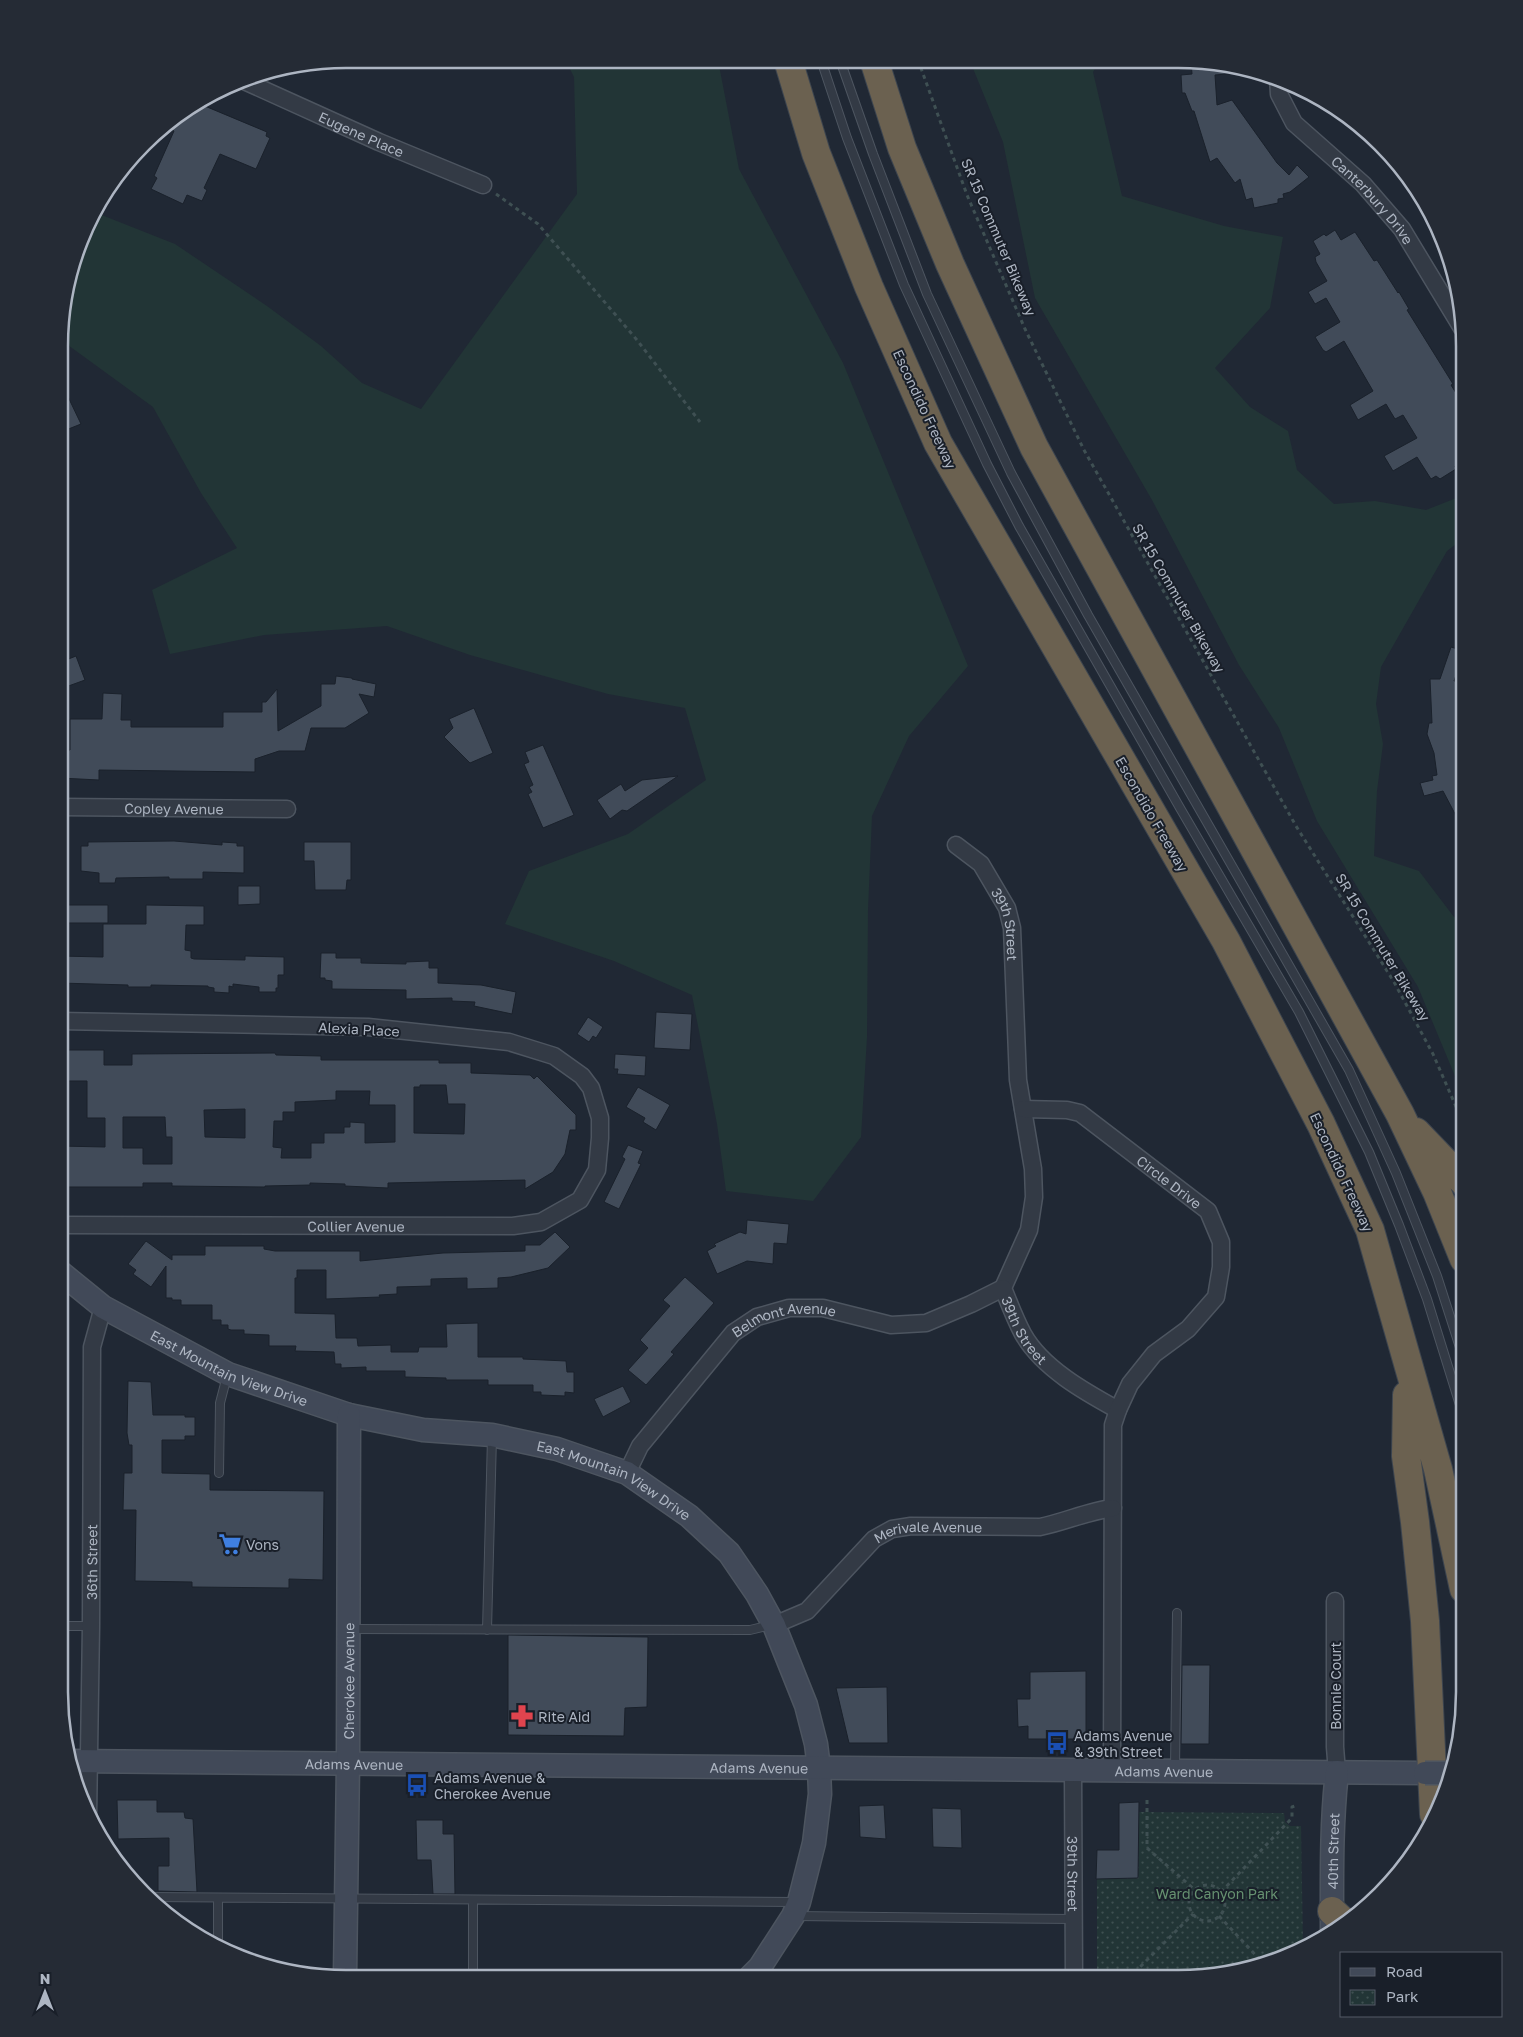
<svg xmlns="http://www.w3.org/2000/svg" width="1523" height="2037" viewBox="0 0 1523 2037" font-family="'Golos Text',sans-serif">
<style>
.grass{fill:#223536}
.park{fill:url(#park-dots)}
.building{fill:#414b59;stroke:#1a212b;fill-rule:evenodd}
.lines{fill:none;stroke-linecap:round;stroke-linejoin:round}
.lane-casing{stroke:#4d5560;stroke-width:10}
.street-casing{stroke:#4d5560;stroke-width:19}
.secondary-casing{stroke:#4d5560;stroke-width:25}
.highway-casing{stroke:#3d454f;stroke-width:30}
.path{stroke:#3f5053;stroke-width:3;stroke-dasharray:4 4;stroke-linecap:butt}
.lane{stroke:#333a45;stroke-width:8}
.street{stroke:#333a45;stroke-width:16}
.secondary{stroke:#414958;stroke-width:22}
.highway{stroke:#6b6150;stroke-width:28}
.secondary-bridge-casing{stroke:#4d5560;stroke-width:25;stroke-linecap:butt}
.secondary-bridge{stroke:#414958;stroke-width:22}
.labels{text-anchor:middle;dominant-baseline:central;stroke-width:4;stroke-linejoin:round;paint-order:stroke}
.street-label{font-size:14px;fill:#adb5c2;stroke:#191f29}
.poi-label{font-size:14px;fill:#adb5c2;stroke:#191f29;text-anchor:start}
.park-label{font-size:14px;fill:#669170;stroke:#191f29}
.rim{fill:none;stroke:#adb5c2;stroke-width:2.5}
</style>
<defs>
<pattern id="park-dots" width="8" height="8" patternUnits="userSpaceOnUse" patternTransform="scale(1.25)"><rect width="8" height="8" fill="#223536"/><path d="M2 2h.1M6 6h.1" fill="none" stroke="#3f5051" stroke-width="1.8" stroke-linecap="round"/></pattern>
</defs>
<rect width="100%" height="100%" fill="#202834"/>
<path class="grass" d="M 565,59 L 718,60 L 739,169 L 843,363 L 968,666 L 909,736 L 872,816 L 868,910 L 867,1037 L 861,1137 L 813,1201 L 726,1191 L 717,1124 L 692,995 L 614,961 L 505,924 L 529,871 L 628,834 L 706,780 L 685,708 L 608,694 L 470,655 L 387,626 L 264,635 L 170,654 L 152,590 L 237,548 L 201,493 L 153,407 L 61,340 L 61,307 L 94,212 L 175,244 L 267,306 L 321,346 L 362,383 L 421,409 L 577,194 L 574,77 Z
M 970,61 L 1100,61 L 1093,72 L 1122,196 L 1224,226 L 1283,237 L 1270,308 L 1215,368 L 1250,407 L 1288,431 L 1297,470 L 1334,504 L 1375,501 L 1426,510 L 1464,495 L 1464,538 L 1447,551 L 1381,667 L 1376,704 L 1383,744 L 1377,791 L 1374,856 L 1419,871 L 1454,917 L 1464,920 L 1464,1093 L 1457,1081 L 1418,987 L 1317,821 L 1279,728 L 1239,665 L 1152,500 L 1035,298 L 1003,142 Z"/>
<path class="park" d="M 1139,1812 L 1284,1813 L 1285,1822 L 1290,1826 L 1301,1826 L 1303,1949 L 1252,1969 L 1178,1978 L 1097,1978 L 1097,1879 L 1138,1878 Z"/>
<path class="building" d="M 1191,61 L 1216,61 L 1250,70 L 1249,72 L 1215,75 L 1217,105 L 1232,100 L 1277,163 L 1289,175 L 1297,165 L 1309,177 L 1290,192 L 1283,194 L 1284,198 L 1278,199 L 1278,203 L 1254,208 L 1252,198 L 1246,200 L 1240,179 L 1235,183 L 1217,158 L 1210,162 L 1194,111 L 1192,111 L 1185,93 L 1182,93 L 1181,75 L 1192,74 Z
M 200,104 L 267,132 L 266,136 L 270,138 L 256,169 L 220,154 L 204,188 L 207,190 L 202,201 L 187,195 L 183,204 L 151,189 L 157,178 L 154,176 L 174,131 L 163,126 Z
M 1335,230 L 1341,240 L 1355,232 L 1374,261 L 1377,260 L 1398,293 L 1399,292 L 1409,309 L 1407,310 L 1453,384 L 1451,385 L 1464,406 L 1460,408 L 1464,416 L 1464,461 L 1455,466 L 1456,469 L 1440,479 L 1436,476 L 1431,479 L 1417,457 L 1393,471 L 1384,456 L 1417,438 L 1403,415 L 1395,419 L 1386,404 L 1358,420 L 1350,405 L 1373,391 L 1344,341 L 1326,352 L 1323,350 L 1315,337 L 1340,322 L 1326,298 L 1315,304 L 1308,292 L 1327,281 L 1316,262 L 1315,257 L 1320,254 L 1313,241 L 1324,234 L 1326,236 Z
M 61,382 L 81,424 L 61,432 Z
M 1451,647 L 1464,651 L 1454,681 L 1460,681 L 1460,693 L 1464,693 L 1464,831 L 1443,791 L 1424,796 L 1420,783 L 1433,780 L 1432,776 L 1437,775 L 1434,753 L 1427,734 L 1429,723 L 1432,723 L 1430,679 L 1440,679 Z
M 76,656 L 85,680 L 63,688 L 61,681 L 61,662 Z
M 336,676 L 352,678 L 352,679 L 376,684 L 374,697 L 359,694 L 369,713 L 345,728 L 311,728 L 305,751 L 279,751 L 255,759 L 255,772 L 99,770 L 99,780 L 60,778 L 60,750 L 70,750 L 70,719 L 102,719 L 103,693 L 122,694 L 121,720 L 131,720 L 131,727 L 223,727 L 223,712 L 262,712 L 262,702 L 266,702 L 277,689 L 278,731 L 321,706 L 321,684 L 335,684 Z
M 474,708 L 493,753 L 470,763 L 444,737 L 453,728 L 449,719 Z
M 543,745 L 574,815 L 543,828 L 528,794 L 532,792 L 529,787 L 533,785 L 524,764 L 529,762 L 525,752 Z
M 678,776 L 627,811 L 622,810 L 610,819 L 597,800 L 621,784 L 625,791 L 642,780 Z
M 174,841 L 222,845 L 222,842 L 237,843 L 237,846 L 244,846 L 244,873 L 203,872 L 203,879 L 169,879 L 169,877 L 116,878 L 115,883 L 99,883 L 99,873 L 81,871 L 81,846 L 88,846 L 88,842 Z
M 304,842 L 351,842 L 351,880 L 347,880 L 346,890 L 315,890 L 314,861 L 304,861 Z
M 238,886 L 260,886 L 260,904 L 238,905 Z
M 67,905 L 108,905 L 108,923 L 67,923 Z
M 146,905 L 204,906 L 204,925 L 186,925 L 185,950 L 191,951 L 191,958 L 194,959 L 245,960 L 245,956 L 284,957 L 284,975 L 278,975 L 278,988 L 276,988 L 276,992 L 259,992 L 259,987 L 233,984 L 233,987 L 229,986 L 229,993 L 214,992 L 214,988 L 208,987 L 208,986 L 151,985 L 151,987 L 128,987 L 128,985 L 60,983 L 60,956 L 103,957 L 103,924 L 146,924 Z
M 321,953 L 336,953 L 336,958 L 361,958 L 361,963 L 406,964 L 406,962 L 429,961 L 429,968 L 438,968 L 438,983 L 481,985 L 516,992 L 512,1014 L 474,1006 L 475,1002 L 452,1001 L 452,998 L 406,999 L 406,990 L 332,989 L 332,981 L 325,980 L 325,978 L 320,978 Z
M 656,1012 L 692,1014 L 690,1050 L 654,1048 Z
M 588,1017 L 603,1027 L 596,1038 L 593,1036 L 589,1042 L 577,1034 Z
M 60,1050 L 104,1050 L 104,1065 L 132,1065 L 132,1054 L 275,1053 L 276,1055 L 321,1056 L 321,1060 L 439,1060 L 439,1063 L 471,1063 L 471,1073 L 530,1075 L 534,1079 L 537,1076 L 576,1115 L 576,1130 L 570,1130 L 565,1154 L 553,1172 L 525,1189 L 525,1180 L 388,1183 L 388,1188 L 345,1186 L 345,1184 L 310,1183 L 310,1185 L 265,1186 L 265,1187 L 172,1186 L 172,1183 L 143,1183 L 143,1187 L 60,1187 L 60,1146 L 105,1147 L 105,1118 L 87,1118 L 87,1081 L 60,1081 ZM 420,1085 L 446,1085 L 448,1104 L 465,1104 L 464,1134 L 414,1133 L 414,1087 L 420,1087 ZM 336,1091 L 370,1091 L 369,1105 L 395,1105 L 395,1142 L 365,1143 L 365,1123 L 350,1122 L 350,1127 L 344,1127 L 344,1133 L 324,1133 L 324,1143 L 311,1143 L 311,1158 L 281,1158 L 282,1148 L 273,1147 L 274,1121 L 283,1121 L 283,1112 L 295,1112 L 295,1102 L 336,1100 ZM 245,1109 L 245,1138 L 205,1137 L 204,1110 ZM 123,1117 L 165,1117 L 166,1137 L 172,1137 L 172,1164 L 143,1164 L 143,1148 L 123,1148 Z
M 615,1054 L 646,1056 L 645,1076 L 617,1074 L 618,1069 L 614,1069 Z
M 638,1087 L 670,1105 L 656,1130 L 643,1122 L 645,1118 L 626,1107 Z
M 628,1145 L 643,1151 L 638,1163 L 641,1164 L 619,1209 L 604,1202 L 625,1159 L 622,1157 Z
M 747,1220 L 789,1224 L 787,1244 L 774,1243 L 773,1264 L 747,1261 L 717,1274 L 707,1251 L 716,1246 L 714,1244 L 740,1232 L 746,1234 Z
M 555,1232 L 570,1247 L 548,1268 L 511,1277 L 498,1278 L 498,1288 L 467,1289 L 467,1278 L 431,1279 L 431,1286 L 397,1287 L 397,1294 L 379,1295 L 380,1297 L 326,1299 L 326,1270 L 297,1270 L 297,1278 L 295,1278 L 295,1313 L 335,1314 L 336,1338 L 357,1338 L 358,1346 L 391,1345 L 391,1352 L 418,1352 L 419,1347 L 447,1347 L 446,1324 L 478,1323 L 478,1357 L 523,1357 L 523,1359 L 566,1361 L 567,1372 L 574,1372 L 574,1393 L 565,1392 L 565,1396 L 541,1395 L 541,1392 L 533,1392 L 533,1385 L 488,1385 L 488,1380 L 446,1380 L 446,1378 L 405,1377 L 405,1371 L 366,1371 L 366,1367 L 341,1368 L 341,1364 L 335,1364 L 334,1352 L 295,1351 L 296,1346 L 269,1346 L 269,1335 L 244,1334 L 244,1330 L 231,1330 L 228,1329 L 228,1325 L 221,1325 L 221,1320 L 212,1320 L 212,1305 L 181,1305 L 181,1300 L 172,1300 L 172,1298 L 166,1298 L 166,1266 L 151,1287 L 133,1274 L 136,1270 L 128,1264 L 146,1241 L 172,1260 L 172,1255 L 205,1255 L 205,1246 L 264,1246 L 264,1249 L 275,1251 L 360,1251 L 360,1261 L 443,1253 L 525,1251 L 525,1245 L 540,1245 Z
M 685,1277 L 714,1303 L 671,1352 L 674,1354 L 646,1385 L 628,1370 L 648,1348 L 640,1340 L 670,1306 L 663,1300 Z
M 128,1381 L 151,1382 L 153,1415 L 185,1415 L 185,1417 L 195,1417 L 195,1436 L 185,1436 L 185,1440 L 162,1440 L 162,1473 L 210,1474 L 210,1490 L 324,1491 L 323,1580 L 289,1579 L 289,1588 L 192,1587 L 192,1582 L 135,1581 L 136,1510 L 123,1510 L 124,1473 L 132,1473 L 132,1445 L 129,1445 L 127,1433 Z
M 623,1386 L 631,1402 L 603,1417 L 594,1399 Z
M 508,1635 L 648,1637 L 647,1707 L 625,1708 L 624,1736 L 508,1735 Z
M 1182,1665 L 1210,1665 L 1209,1744 L 1181,1744 Z
M 1086,1671 L 1086,1739 L 1028,1739 L 1028,1726 L 1018,1727 L 1017,1699 L 1030,1699 L 1030,1672 Z
M 887,1687 L 888,1743 L 849,1743 L 836,1688 Z
M 117,1800 L 157,1800 L 157,1812 L 184,1812 L 185,1818 L 193,1819 L 197,1892 L 158,1891 L 158,1866 L 169,1866 L 169,1838 L 118,1839 Z
M 1139,1802 L 1138,1878 L 1096,1879 L 1097,1850 L 1119,1850 L 1119,1803 Z
M 884,1805 L 886,1839 L 860,1837 L 859,1806 Z
M 932,1808 L 961,1809 L 962,1848 L 933,1847 Z
M 416,1820 L 443,1820 L 443,1834 L 454,1834 L 455,1894 L 433,1894 L 431,1860 L 417,1860 Z"/>
<g class="lines">
<defs>
<path id="lane" d="M 821,60 L 847,138 L 904,285 L 987,464 L 1019,526 L 1180,808 L 1299,1012 L 1369,1152 L 1399,1225 L 1427,1299 L 1464,1418
M 840,60 L 873,154 L 927,294 L 1011,473 L 1088,615 L 1349,1070 L 1396,1173 L 1437,1276 L 1464,1360
M 219,1473 L 220,1403 L 227,1376
M 59,1626 L 91,1626
M 350,1629 L 750,1630 L 771,1625
M 487,1630 L 492,1437
M 1175,1768 L 1177,1613
M 148,1897 L 796,1902
M 795,1916 L 1074,1919
M 218,1947 L 218,1898
M 473,1976 L 473,1901"/>
<g id="street">
<path id="s1" d="M 1278,78 L 1279,94 L 1294,123 L 1363,184 L 1402,229 L 1462,328"/>
<path id="s2" d="M 242,80 L 379,142 L 483,185"/>
<path id="s3" d="M 60,807 L 287,809"/>
<path id="s4" d="M 956,845 L 981,864 L 1007,908 L 1012,928 L 1018,1080 L 1033,1169 L 1034,1197 L 1029,1230 L 1003,1288 C 1009,1303 1015,1319 1023,1334 C 1042,1368 1085,1392 1118,1410"/>
<path id="s5" d="M 1023,1109 L 1067,1110 L 1080,1113 L 1208,1211 L 1221,1242 L 1221,1267 L 1216,1297 L 1188,1329 L 1154,1354 L 1130,1384 L 1118,1410 L 1113,1425 L 1112,1770"/>
<path id="s6" d="M 60,1225 L 513,1226 L 541,1222 L 580,1200 L 597,1170 L 600,1138 L 600,1118 L 591,1088 L 582,1076 L 554,1056 L 509,1042 L 368,1027 L 60,1021"/>
<path id="s7" d="M 627,1473 L 640,1446 L 733,1333 L 757,1317 L 789,1308 L 823,1308 L 891,1325 L 926,1323 L 971,1304 L 1003,1288"/>
<path d="M 1335,1601 L 1335,1747 L 1337,1772"/>
<path id="s8" d="M 774,1625 L 807,1611 L 874,1539 L 892,1529 L 911,1526 L 1040,1527 C 1065,1522 1088,1511 1113,1508"/>
<path id="s9" d="M 1073,1770 L 1074,1978"/>
<path id="s10" d="M 88,1817 L 91,1626 L 92,1347 L 103,1307"/>
</g>
<g id="secondary">
<path id="s11" d="M 60,1272 L 103,1307 L 228,1374 L 349,1415 L 423,1430 L 492,1435 L 557,1449 L 627,1473 L 689,1516 L 729,1553 L 757,1594 L 774,1625 L 806,1705 L 816,1744 L 819,1768 L 820,1794 L 814,1843 L 799,1902 L 793,1916 L 760,1967 L 750,1977"/>
<path id="s12" d="M 68,1761 L 1425,1773"/>
<path id="s13" d="M 1332,1930 C 1332,1877 1331,1825 1337,1772"/>
<path id="s14" d="M 345,1976 L 348,1763 L 349,1415"/>
</g>
<path id="highway" d="M 788,60 L 816,153 L 869,287 L 938,443 L 1226,941 L 1321,1124 L 1370,1230 L 1438,1469 L 1464,1589
M 874,60 L 902,148 L 950,264 L 1034,447 L 1400,1114 L 1437,1192 L 1464,1259
M 1416,1132 L 1464,1182
M 1407,1395 L 1406,1456 L 1415,1522 L 1425,1621 L 1434,1814
M 1332,1911 L 1344,1922"/>
</defs>
<use href="#lane" class="lane-casing"/>
<use href="#street" class="street-casing"/>
<use href="#secondary" class="secondary-casing"/>
<use href="#highway" class="highway-casing"/>
<path class="path" d="M 918,60 L 967,195 L 1025,329 L 1084,450 L 1296,826 L 1394,982 L 1433,1054 L 1464,1125
M 496,194 L 538,224 L 637,340 L 700,422
M 1147,1800 L 1147,1848 L 1195,1890
M1189 1903a18 18 0 1 1 36 0a18 18 0 1 1-36 0Z
M 1221,1892 L 1292,1818 L 1292,1807 L 1297,1805
M 1219,1916 L 1264,1964
M 1129,1978 L 1193,1914"/>
<use href="#lane" class="lane"/>
<use href="#street" class="street"/>
<use href="#secondary" class="secondary"/>
<use href="#highway" class="highway"/>
<defs>
<path id="secondary-bridge" d="M 1425,1773 L 1451,1773"/>
</defs>
<use href="#secondary-bridge" class="secondary-bridge-casing"/>
<use href="#secondary-bridge" class="secondary-bridge"/>
</g>
<defs>
<symbol id="supermarket-bare" viewBox="-9 -9 18 18"><path d="M-6-5.5h2.5l.6 2H6L4.5 2H-2.5L-4.4-4H-6ZM-1.5 3.2a1.3 1.3 0 1 0 .1 0ZM3 3.2a1.3 1.3 0 1 0 .1 0Z" fill="#3f7fe0" stroke="#191f29" stroke-width="2.5" paint-order="stroke"/></symbol>
<symbol id="pharmacy-bare" viewBox="-9 -9 18 18"><path d="M-2-6h4v4h4v4h-4v4h-4v-4h-4v-4h4Z" fill="#e0444e" stroke="#191f29" stroke-width="2.5" paint-order="stroke"/></symbol>
<symbol id="bus-bare" viewBox="-9 -9 18 18"><path d="M-5-6H5V4H4V6H2V4H-2V6H-4V4H-5ZM-3.5-4V0h7V-4ZM-3.5 1.2v1.5H-2V1.2ZM2 1.2v1.5H3.5V1.2Z" fill="#1a4fb4" stroke="#191f29" stroke-width="2.5" paint-order="stroke"/></symbol>
</defs>
<g fill-rule="evenodd">
<use href="#supermarket-bare" x="214" y="1528" width="32" height="32"/>
<use href="#pharmacy-bare" x="506" y="1700" width="32" height="32"/>
<use href="#bus-bare" x="1041" y="1727" width="32" height="32"/>
<use href="#bus-bare" x="401" y="1769" width="32" height="32"/>
</g>
<g class="labels">
<g class="street-label">
<text stroke="none"><textPath href="#s2" startOffset="131">Eugene Place</textPath></text>
<text stroke="none"><textPath href="#s1" startOffset="159">Canterbury Drive</textPath></text>
<text transform="translate(999 237) rotate(67)">SR 15 Commuter Bikeway</text>
<text transform="translate(925 409) rotate(65)">Escondido Freeway</text>
<text transform="translate(1179 598) rotate(60)">SR 15 Commuter Bikeway</text>
<text stroke="none"><textPath href="#s3" startOffset="114">Copley Avenue</textPath></text>
<text transform="translate(1152 814) rotate(60)">Escondido Freeway</text>
<text stroke="none"><textPath href="#s4" startOffset="98">39th Street</textPath></text>
<text transform="translate(1383 947) rotate(59)">SR 15 Commuter Bikeway</text>
<text transform="translate(359 1029) rotate(3)">Alexia Place</text>
<text transform="translate(1342 1172) rotate(65)">Escondido Freeway</text>
<text stroke="none"><textPath href="#s5" startOffset="170">Circle Drive</textPath></text>
<text stroke="none"><textPath href="#s6" startOffset="296">Collier Avenue</textPath></text>
<text stroke="none"><textPath href="#s7" startOffset="231">Belmont Avenue</textPath></text>
<text stroke="none"><textPath href="#s4" startOffset="518">39th Street</textPath></text>
<text stroke="none"><textPath href="#s11" startOffset="196">East Mountain View Drive</textPath></text>
<text stroke="none"><textPath href="#s11" startOffset="601">East Mountain View Drive</textPath></text>
<text stroke="none"><textPath href="#s8" startOffset="190">Merivale Avenue</textPath></text>
<text stroke="none"><textPath href="#s10" startOffset="255">36th Street</textPath></text>
<text stroke="none"><textPath href="#s14" startOffset="295">Cherokee Avenue</textPath></text>
<text transform="translate(1335 1686) rotate(-90)">Bonnie Court</text>
<text stroke="none"><textPath href="#s12" startOffset="286">Adams Avenue</textPath></text>
<text stroke="none"><textPath href="#s12" startOffset="691">Adams Avenue</textPath></text>
<text stroke="none"><textPath href="#s12" startOffset="1096">Adams Avenue</textPath></text>
<text stroke="none"><textPath href="#s13" startOffset="79">40th Street</textPath></text>
<text stroke="none"><textPath href="#s9" startOffset="104">39th Street</textPath></text>
</g>
<g class="poi-label">
<text x="246" y="1544">Vons</text>
<text x="538" y="1716">Rite Aid</text>
<text x="1074" y="1735">Adams Avenue<tspan x="1074" dy="16">&amp; 39th Street</tspan></text>
<text x="434" y="1777">Adams Avenue &amp;<tspan x="434" dy="16">Cherokee Avenue</tspan></text>
</g>
<g class="park-label">
<text x="1217" y="1893">Ward Canyon Park</text>
</g>
</g>
<path d="M0 0H1523V2037H0ZM346 68H1178A278 278 0 0 1 1456 346V1692A278 278 0 0 1 1178 1970H346A278 278 0 0 1 68 1692V346A278 278 0 0 1 346 68Z" fill="#252b35" fill-rule="evenodd"/>
<path class="rim" d="M346 68H1178A278 278 0 0 1 1456 346V1692A278 278 0 0 1 1178 1970H346A278 278 0 0 1 68 1692V346A278 278 0 0 1 346 68Z"/>
<rect x="1340" y="1952" width="162" height="65" fill="#191f29" stroke="#545b66"/>
<rect x="1350" y="1968" width="25" height="8" fill="#414958" stroke="#545b66"/>
<text x="1386" y="1977" font-size="15" fill="#adb5c2">Road</text>
<rect x="1350" y="1990" width="25" height="15" fill="url(#park-dots)" stroke="#545b66"/>
<text x="1386" y="2002" font-size="15" fill="#adb5c2">Park</text>
<g transform="translate(45 1992)" stroke="#191f29" stroke-width="4" paint-order="stroke">
<path d="M0-4L9 19L0 12L-9 19Z" fill="#adb5c2"/>
<text y="-8" font-size="14" font-weight="bold" text-anchor="middle" fill="#adb5c2">N</text>
</g>
</svg>
